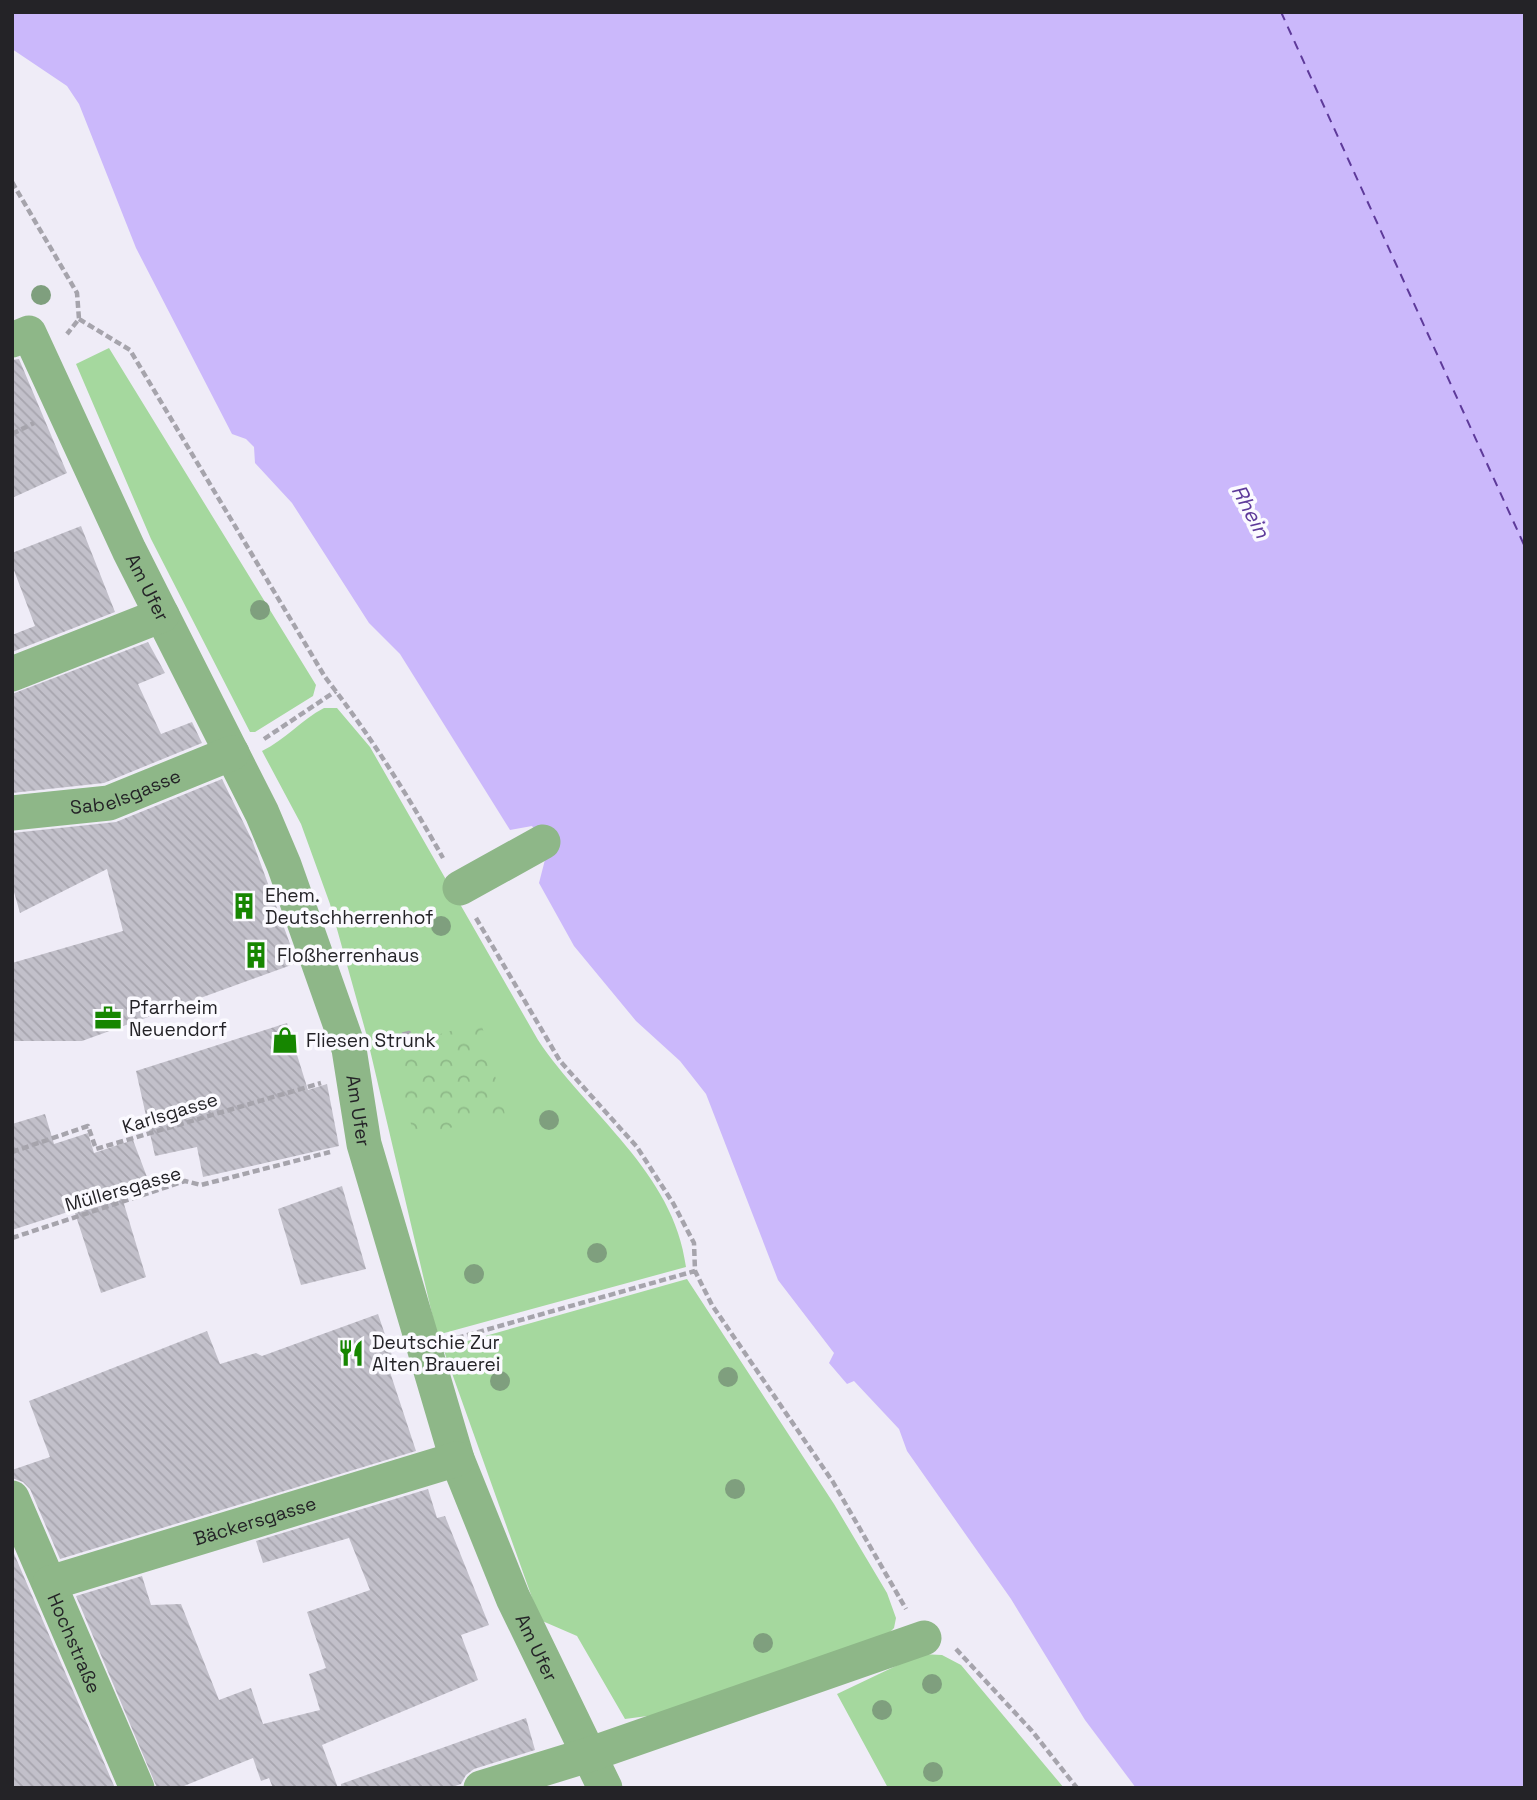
<svg xmlns="http://www.w3.org/2000/svg" width="1537" height="1800" viewBox="0 0 1537 1800" font-family="'Space Grotesk',sans-serif">
<style>
.grass{fill:#a5d89e}
.forest{fill:url(#forest-crowns)}
.water{fill:#cbb8fb}
.lines{fill:none;stroke-linecap:round;stroke-linejoin:round}
.ferry{stroke:#5e3a9a;stroke-width:2;stroke-dasharray:9 7;stroke-linecap:butt}
.building{fill:url(#building-back-hatch)}
.path{stroke:#a6a4ac;stroke-width:4.5;stroke-dasharray:7 3.5;stroke-linecap:butt}
.minor{stroke:#8eb788;stroke-width:35}
.tree{fill:#7f9f7e}
.labels{text-anchor:middle;dominant-baseline:central;stroke-width:7;stroke-linejoin:round;paint-order:stroke}
.street-label{font-size:19px;fill:#242327;stroke:#fbfaff}
.poi-label{font-size:19px;fill:#242327;stroke:#fbfaff;text-anchor:start}
.water-label{font-size:21px;font-style:italic;fill:#5e3a9a;stroke:#fbfaff}
</style>
<defs>
<pattern id="forest-crowns" width="20" height="18" patternUnits="userSpaceOnUse" patternTransform="scale(1.75)"><rect width="20" height="18" fill="#a5d89e"/><path d="M2 6a3 3 0 1 1 6 0M12 15a3 3 0 1 1 6 0" fill="none" stroke="#8eb988"/></pattern>
<pattern id="building-back-hatch" width="6" height="6" patternUnits="userSpaceOnUse" patternTransform="scale(1.75)"><rect width="6" height="6" fill="#c2c0ca"/><path d="M-1 5l2 2M0 0l6 6M5-1l2 2" fill="none" stroke="#a7a5ae"/></pattern>
</defs>
<rect width="100%" height="100%" fill="#efecf7"/>
<path class="grass" d="M 109,348 L 316,685 L 313,696 L 255,732 L 250,732 L 151,539 L 76,364 Z
M 324,708 L 337,708 L 370,747 L 538,1040 C 587,1114 674,1172 686,1267 L 437,1335 L 366,1033 L 330,904 L 301,824 L 262,751 C 285,740 301,720 324,708 Z
M 687,1279 L 834,1504 L 887,1593 L 896,1618 L 894,1628 L 887,1635 L 670,1713 L 625,1719 L 577,1636 L 540,1620 L 443,1348 Z
M 921,1654 L 942,1655 L 961,1665 L 1064,1788 L 888,1788 L 837,1694 Z"/>
<path class="forest" d="M 481,1022 L 505,1114 L 414,1137 L 393,1048 Z"/>
<path class="water" d="M 12,12 L 1525,12 L 1525,1788 L 1136,1788 L 1085,1720 L 1011,1599 L 907,1451 L 899,1429 L 854,1381 L 847,1384 L 829,1363 L 834,1353 L 778,1280 L 706,1094 L 680,1061 L 636,1021 L 574,946 L 539,883 L 548,848 L 532,826 L 510,830 L 400,654 L 369,623 L 292,503 L 255,463 L 254,447 L 246,439 L 232,434 L 136,248 L 79,104 L 67,86 L 12,49 Z"/>
<g class="lines">
<path class="ferry" d="M 1281,12 L 1525,547"/>
</g>
<path class="building" d="M 19,359 L 67,473 L 12,498 L 12,360 Z
M 81,526 L 115,612 L 12,652 L 12,635 L 35,626 L 12,565 L 12,553 Z
M 148,642 L 165,673 L 138,684 L 161,734 L 192,722 L 202,743 L 104,783 L 12,793 L 12,694 Z
M 222,779 L 252,840 L 297,963 L 82,1041 L 12,1041 L 12,963 L 123,931 L 107,869 L 20,913 L 12,885 L 12,833 L 116,822 Z
M 287,1023 L 308,1090 L 327,1084 L 339,1146 L 203,1177 L 197,1147 L 155,1156 L 136,1071 Z
M 45,1114 L 54,1144 L 88,1133 L 94,1153 L 133,1140 L 150,1185 L 121,1194 L 146,1277 L 101,1293 L 74,1210 L 12,1230 L 12,1124 Z
M 342,1186 L 366,1269 L 301,1285 L 278,1209 Z
M 378,1314 L 395,1364 L 388,1366 L 416,1451 L 60,1559 L 30,1489 L 23,1482 L 12,1478 L 12,1470 L 50,1457 L 29,1401 L 207,1331 L 220,1364 L 256,1353 L 262,1356 Z
M 428,1489 L 437,1518 L 445,1516 L 489,1625 L 461,1635 L 478,1680 L 322,1745 L 338,1788 L 273,1788 L 269,1778 L 261,1781 L 253,1758 L 179,1788 L 157,1788 L 76,1596 L 142,1576 L 151,1605 L 181,1604 L 219,1700 L 251,1688 L 263,1724 L 320,1710 L 309,1674 L 326,1668 L 307,1612 L 370,1590 L 349,1538 L 263,1563 L 256,1541 Z
M 12,1549 L 115,1788 L 12,1788 Z
M 526,1718 L 535,1750 L 474,1769 L 466,1775 L 461,1784 L 449,1788 L 341,1788 L 341,1784 Z"/>
<g class="lines">
<path class="path" d="M 12,182 L 77,293 L 79,319 L 67,334
M 79,319 L 130,350 L 325,677 C 370,735 407,794 443,858
M 12,434 L 34,423
M 264,739 L 336,691
M 476,918 L 560,1061 L 637,1147 L 673,1203 L 694,1243 L 695,1271 L 712,1305 L 833,1482 L 906,1609
M 382,1040 L 409,1033 L 412,1042
M 12,1152 L 88,1126 L 96,1149 L 321,1083
M 12,1238 L 185,1181 L 201,1185 L 330,1152
M 457,1338 L 695,1271
M 956,1649 L 1032,1731 L 1077,1788"/>
<g class="minor">
<path id="s1" d="M 12,340 L 29,333 L 129,550 L 262,813 L 284,865 L 349,1049 L 364,1144 L 457,1459 L 513,1598 L 605,1788"/>
<path d="M 12,674 L 162,615"/>
<path id="s2" d="M 12,813 L 109,803 L 232,753"/>
<path d="M 460,888 L 543,842"/>
<path id="s3" d="M 12,1498 L 137,1788"/>
<path id="s4" d="M 50,1583 L 457,1459"/>
<path d="M 481,1788 L 588,1755 L 924,1638"/>
</g>
</g>
<g class="tree">
<circle cx="41" cy="295" r="10"/>
<circle cx="260" cy="610" r="10"/>
<circle cx="441" cy="926" r="10"/>
<circle cx="549" cy="1120" r="10"/>
<circle cx="597" cy="1253" r="10"/>
<circle cx="474" cy="1274" r="10"/>
<circle cx="728" cy="1377" r="10"/>
<circle cx="500" cy="1381" r="10"/>
<circle cx="735" cy="1489" r="10"/>
<circle cx="763" cy="1643" r="10"/>
<circle cx="932" cy="1684" r="10"/>
<circle cx="882" cy="1710" r="10"/>
<circle cx="933" cy="1772" r="10"/>
</g>
<defs>
<symbol id="building-bare" viewBox="-9 -9 18 18"><path d="M-4-6H4V6H1V3H-1V6H-4ZM-2.5-4.3h1.7v1.8h-1.7ZM.8-4.3h1.7v1.8H.8ZM-2.5-1h1.7V.8h-1.7ZM.8-1h1.7V.8H.8Z" fill="#168600" stroke="#fbfaff" stroke-width="2.5" paint-order="stroke"/></symbol>
<symbol id="office-bare" viewBox="-9 -9 18 18"><path d="M-6-3h4V-5.5h4V-3h4V5H-6ZM-1-4.5V-3h2v-1.5ZM-6 0V1H6V0Z" fill="#168600" stroke="#fbfaff" stroke-width="2.5" paint-order="stroke"/></symbol>
<symbol id="shop-bare" viewBox="-9 -9 18 18"><path d="M-5-2.5h2.3a2.7 3.5 0 0 1 5.4 0H5L5.5 6h-11ZM-1.5-2.5h3a1.5 2.3 0 0 0-3 0Z" fill="#168600" stroke="#fbfaff" stroke-width="2.5" paint-order="stroke"/></symbol>
<symbol id="restaurant-bare" viewBox="-9 -9 18 18"><path d="M-5-6h1v4h1v-4h1v4h1v-4h1v5L-1.5 .5V6h-2V.5L-5-1ZM5-6V6H3V1.5H1.5Q1.5-4 5-6Z" fill="#168600" stroke="#fbfaff" stroke-width="2.5" paint-order="stroke"/></symbol>
</defs>
<g fill-rule="evenodd">
<use href="#building-bare" x="225" y="887" width="38" height="38"/>
<use href="#building-bare" x="237" y="936" width="38" height="38"/>
<use href="#office-bare" x="89" y="999" width="38" height="38"/>
<use href="#shop-bare" x="266" y="1021" width="38" height="38"/>
<use href="#restaurant-bare" x="332" y="1334" width="38" height="38"/>
</g>
<g class="labels">
<g class="street-label">
<text stroke="none"><textPath href="#s1" startOffset="299">Am Ufer</textPath></text>
<text stroke="none"><textPath href="#s2" startOffset="116">Sabelsgasse</textPath></text>
<text stroke="none"><textPath href="#s1" startOffset="866">Am Ufer</textPath></text>
<text transform="translate(170 1113) rotate(-17)">Karlsgasse</text>
<text transform="translate(123 1189) rotate(-16)">Müllersgasse</text>
<text stroke="none"><textPath href="#s4" startOffset="214">Bäckersgasse</textPath></text>
<text stroke="none"><textPath href="#s3" startOffset="158">Hochstraße</textPath></text>
<text stroke="none"><textPath href="#s1" startOffset="1433">Am Ufer</textPath></text>
</g>
<g class="poi-label">
<text x="265" y="895">Ehem.<tspan x="265" dy="22">Deutschherrenhof</tspan></text>
<text x="277" y="955">Floßherrenhaus</text>
<text x="129" y="1007">Pfarrheim<tspan x="129" dy="22">Neuendorf</tspan></text>
<text x="306" y="1040">Fliesen Strunk</text>
<text x="372" y="1342">Deutschie Zur<tspan x="372" dy="22">Alten Brauerei</tspan></text>
</g>
<g class="water-label">
<text transform="translate(1251 511) rotate(62)">Rhein</text>
</g>
</g>
<rect width="1537" height="1800" fill="none" stroke="#242327" stroke-width="28"/>
</svg>
